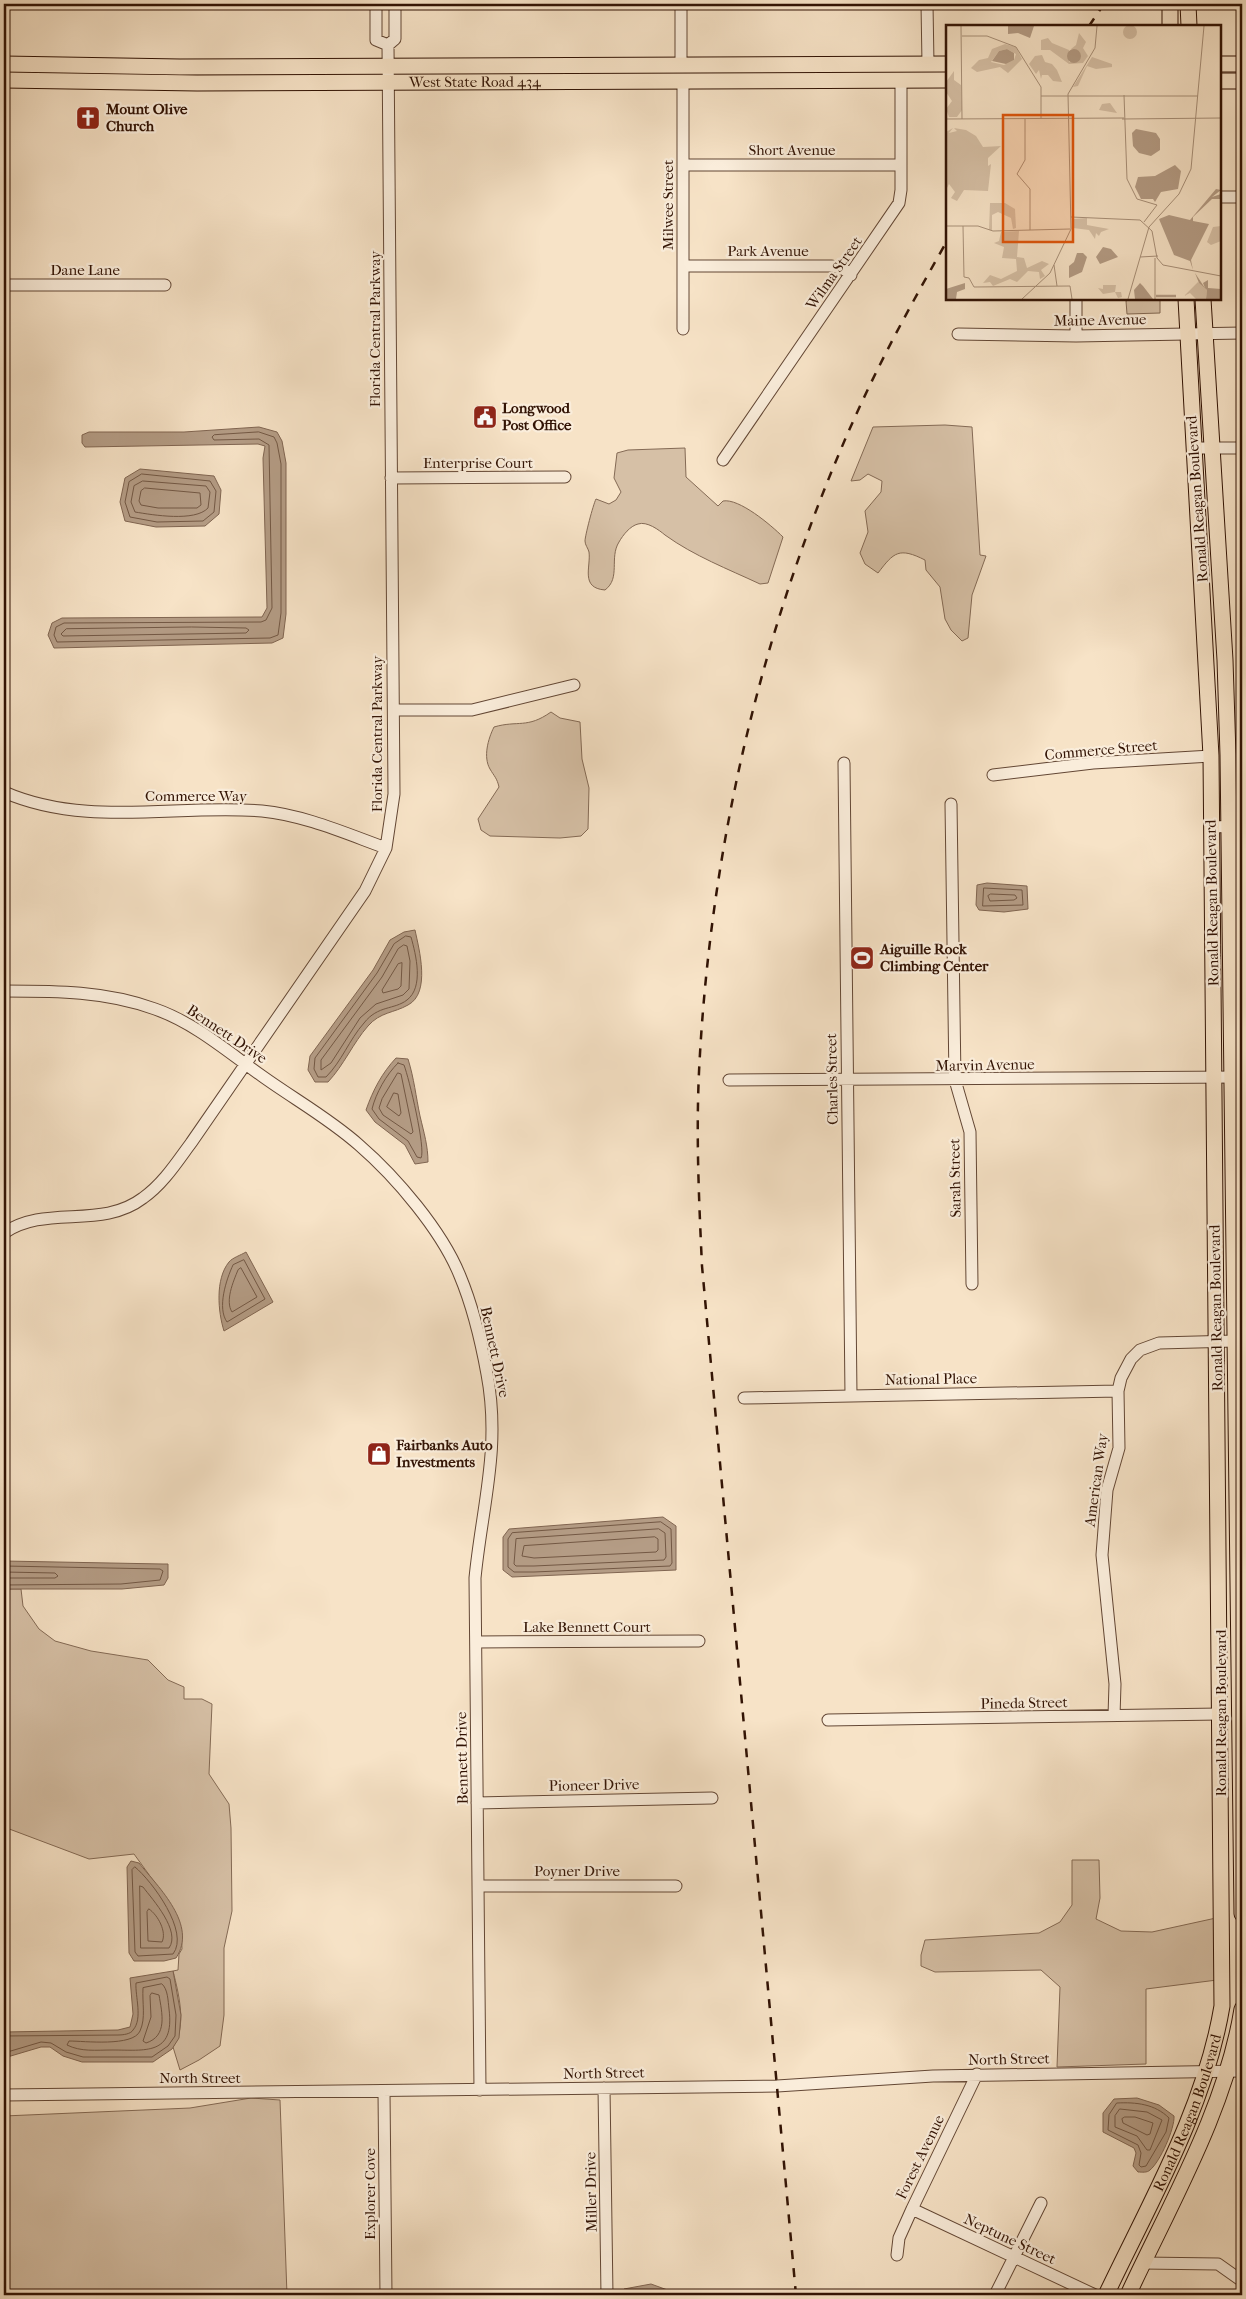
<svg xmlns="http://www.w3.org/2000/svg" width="1246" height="2299" viewBox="0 0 1246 2299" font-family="'IM FELL French Canon',serif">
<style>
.green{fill:#d6c0a6;stroke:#846a55}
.water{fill:#b49c85;stroke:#806551}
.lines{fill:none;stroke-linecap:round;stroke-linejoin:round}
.shore{stroke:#735844;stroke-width:1}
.minor-casing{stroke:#634735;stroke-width:13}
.major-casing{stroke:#321304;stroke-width:17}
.minor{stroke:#faeddb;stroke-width:11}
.major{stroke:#f7e3c7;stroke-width:15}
.rail{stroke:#321304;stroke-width:2.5;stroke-dasharray:9 9;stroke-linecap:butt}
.labels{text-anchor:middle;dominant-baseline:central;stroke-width:4.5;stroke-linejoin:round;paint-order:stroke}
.street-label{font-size:15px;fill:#321304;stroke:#faeddb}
.poi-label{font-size:15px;font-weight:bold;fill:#321304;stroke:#faeddb;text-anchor:start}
.inset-river{fill:none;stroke:#b49c85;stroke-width:2.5}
.inset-road{fill:none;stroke:#a89079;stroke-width:1}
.view{fill:#df560c;fill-opacity:0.15;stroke:#df560c;stroke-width:2.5}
.inset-edge{fill:none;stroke:#321304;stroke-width:2.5}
</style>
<rect width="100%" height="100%" fill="#f7e3c7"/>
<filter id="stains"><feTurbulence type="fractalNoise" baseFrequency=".004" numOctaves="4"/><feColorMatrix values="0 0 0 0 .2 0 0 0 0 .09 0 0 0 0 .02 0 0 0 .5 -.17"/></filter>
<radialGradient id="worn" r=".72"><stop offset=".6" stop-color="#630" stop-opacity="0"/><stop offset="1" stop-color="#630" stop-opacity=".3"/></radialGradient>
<path class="green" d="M 1132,299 L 1160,299 L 1160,313 L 1127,314 L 1126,301 Z
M 945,425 L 972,427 L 980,555 L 986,556 L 972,595 L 968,638 L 962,641 L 951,630 L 945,619 L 940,587 L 926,570 L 925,560 C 899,547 894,552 878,573 L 865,564 L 860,553 L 868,532 L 865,511 L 881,492 L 882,481 L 868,474 L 860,480 L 851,481 L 873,427 Z
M 685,448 L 686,477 L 718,506 L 723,501 C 739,498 771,525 783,537 L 768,583 L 760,584 C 728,569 694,556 665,535 C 659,530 647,521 638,524 C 630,526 623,535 619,542 C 609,558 621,578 605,590 C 580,588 591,567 589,552 C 588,548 585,545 585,541 C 585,536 593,505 596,499 L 609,504 L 616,500 L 621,492 L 614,478 L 617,453 L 628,450 Z
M 551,712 L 560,718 L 580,722 L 582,759 L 589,788 L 588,829 L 581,836 L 560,838 L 490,836 L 481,830 L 478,819 L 499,787 C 497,778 494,776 490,769 C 483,757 488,739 494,727 C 518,720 527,729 551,712 Z
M 4,1589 L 21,1589 L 23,1606 L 39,1629 L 55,1641 L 91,1651 L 148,1660 L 168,1680 L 184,1687 L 184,1699 L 202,1699 L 212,1704 L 209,1774 L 229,1804 L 231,1828 L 232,1911 L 224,1948 L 224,2015 L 220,2046 L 199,2060 L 180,2070 L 173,2047 C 187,2026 179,1995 173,1971 L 178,1970 L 179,1954 L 182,1949 L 181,1928 L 163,1894 L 134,1854 L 89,1859 L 4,1827 Z
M 1072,1860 L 1099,1860 L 1100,1898 L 1096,1919 L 1121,1931 L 1152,1932 L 1216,1918 L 1217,1980 L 1146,1989 L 1146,2064 L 1057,2067 L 1060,1987 L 1041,1970 L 935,1972 L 921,1966 L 921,1955 L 925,1940 L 1039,1933 L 1060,1922 L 1072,1905 Z
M 251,2098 L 280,2100 L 287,2295 L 4,2295 L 4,2116 L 190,2108 Z"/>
<path class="water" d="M 259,427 L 277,432 L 282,441 L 286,463 L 286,614 L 283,638 L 272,643 L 54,648 L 48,635 L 52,623 L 62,618 L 262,617 L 267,608 L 263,458 L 265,446 L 258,444 L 85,447 L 82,443 L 82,435 L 89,432 L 184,432 Z
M 140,469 L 214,476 L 221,490 L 219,514 L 205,526 L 156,527 L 125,521 L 120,502 L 125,478 Z
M 987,883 L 1027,886 L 1028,909 L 1004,912 L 979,910 L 976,905 L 977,885 Z
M 415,930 C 419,949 431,993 408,1005 C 394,1013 380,1012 368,1026 C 353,1043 344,1065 328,1082 L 315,1082 L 308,1070 L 310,1056 L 373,970 L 390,940 L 404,932 Z
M 396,1058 L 408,1059 C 414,1078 416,1097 420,1116 C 424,1133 428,1146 428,1162 L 415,1164 L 405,1145 L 375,1122 L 366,1110 C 373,1090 382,1073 396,1058 Z
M 246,1252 L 273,1302 L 224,1331 C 218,1312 215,1279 229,1262 C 232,1258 241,1255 246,1252 Z
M 663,1517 L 676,1526 L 676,1570 L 512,1577 L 503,1570 L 503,1537 L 509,1529 Z
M 4,1561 L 163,1564 L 168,1564 L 168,1578 L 164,1585 L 122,1589 L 4,1589 Z
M 131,1861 L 139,1863 C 159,1888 198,1925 176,1958 L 164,1961 L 134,1961 L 129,1953 L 127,1867 Z
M 173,1971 L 181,2015 L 179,2038 L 172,2049 L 153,2062 L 82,2062 L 63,2056 L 50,2047 L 41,2047 L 4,2058 L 4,2032 L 118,2030 L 130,2027 L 133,2014 L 130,1978 Z
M 1137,2098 L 1159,2105 L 1174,2116 C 1175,2128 1160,2162 1150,2170 C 1147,2173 1142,2172 1138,2172 L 1133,2166 L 1136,2153 L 1134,2148 L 1103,2132 L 1103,2113 L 1114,2099 Z
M 651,2284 L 673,2292 L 674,2295 L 621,2295 L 624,2289 Z"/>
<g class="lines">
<path class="shore" d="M 259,432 L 274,437 L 277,443 L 281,464 L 281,613 L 278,635 L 270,638 L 57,642 L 54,635 L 56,627 L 64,623 L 261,622 L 266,620 L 272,608 L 269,445 L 259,439 L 214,440 L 212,437 L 214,435 Z
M 142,474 L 210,481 L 216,491 L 214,512 L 203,521 L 157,522 L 130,517 L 125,502 L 129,482 Z
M 143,481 L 206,486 L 210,492 L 208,508 C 195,522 153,515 135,512 L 131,502 L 134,486 Z
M 145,488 L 200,493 L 201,505 L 197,508 L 158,508 L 141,505 L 139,501 L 141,491 Z
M 192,627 L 246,628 L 249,630 L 246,633 L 63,636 L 61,634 L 66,629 Z
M 984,888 L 1022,890 L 1023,905 L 983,906 Z
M 991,894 L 1015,895 L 1017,898 L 1014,900 L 990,901 L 988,896 Z
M 406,936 L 411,937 C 416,955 424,987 407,1000 C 394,1010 378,1005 364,1023 C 349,1040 342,1061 326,1077 L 318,1077 L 314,1069 L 315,1058 L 377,973 L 394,944 Z
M 404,945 L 407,946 L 410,961 L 409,989 L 403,995 L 376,1004 L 360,1018 L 331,1063 L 321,1070 L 321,1060 L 382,977 L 398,949 Z
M 402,963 L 401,986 L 398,989 L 383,993 L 382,990 L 398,964 Z
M 398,1063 L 404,1065 C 409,1078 426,1149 421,1158 L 417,1157 L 408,1141 L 379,1119 L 372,1109 C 376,1093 386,1075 398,1063 Z
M 398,1073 L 401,1074 L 413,1132 L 411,1134 L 383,1115 L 379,1108 L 382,1099 Z
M 394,1093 L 398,1094 L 401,1113 L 399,1116 L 387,1107 Z
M 244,1260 L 265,1299 L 227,1322 C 217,1308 226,1280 233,1265 Z
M 241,1268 L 257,1297 L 232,1312 C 225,1301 233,1282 238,1270 Z
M 661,1522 L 671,1529 L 672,1563 L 670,1566 L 534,1572 L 514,1572 L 508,1567 L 508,1539 L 512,1533 Z
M 659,1529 L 665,1533 L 666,1557 L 664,1560 L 534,1566 L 516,1566 L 514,1564 L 516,1539 Z
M 655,1537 L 658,1539 L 658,1550 L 656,1552 L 534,1558 L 522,1556 L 524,1546 Z
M 4,1566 L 160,1569 L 163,1571 L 160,1580 L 121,1584 L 4,1585
M 4,1572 L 55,1573 L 58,1576 L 55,1578 L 4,1578
M 135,1867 C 152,1881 190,1932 173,1954 L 138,1956 L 135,1952 L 132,1870 Z
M 140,1886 L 143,1887 C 153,1900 181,1931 169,1948 L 141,1948 Z
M 149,1909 C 158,1915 167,1932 162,1942 L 148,1941 L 147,1912 Z
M 162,1984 C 168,1989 168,2001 169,2009 C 175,2056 145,2050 112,2050 C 96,2050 81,2052 67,2045 L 69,2041 C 84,2041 133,2047 140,2031 C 146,2018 142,2003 143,1988 Z
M 152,1993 L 159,1995 C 162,2013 168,2036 146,2043 L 143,2041 L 151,2017 L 150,1996 Z
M 4,2036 L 118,2035 C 123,2035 131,2034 133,2030 C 143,2019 135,1996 136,1983 L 167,1977 L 170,1979 L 176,2015 L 175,2036 L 168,2046 L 152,2057 L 83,2057 L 66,2052 L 51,2043 L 41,2042 L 4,2053
M 1117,2103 C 1136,2102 1155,2104 1169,2118 L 1166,2132 L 1146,2166 L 1141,2167 L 1139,2165 L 1141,2153 L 1138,2145 L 1108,2130 L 1109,2115 Z
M 1120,2109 L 1147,2112 L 1162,2120 L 1150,2150 L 1147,2150 L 1137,2136 L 1115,2127 L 1115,2116 Z
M 1125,2117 L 1135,2117 L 1153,2123 L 1150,2134 L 1147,2135 L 1123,2123 L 1122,2119 Z"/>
<defs>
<path id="minor" d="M 376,4 L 376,40 L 388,45
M 681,4 L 681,65
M 927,4 L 928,64
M 388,45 L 395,39 L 395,4
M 683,165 L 901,165
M 1220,197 L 1242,197
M 683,266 L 832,266 L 842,268 L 851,275
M 4,285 L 165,285
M 1076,299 L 1076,336
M 683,329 L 683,80
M 958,334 L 1076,336 L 1242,333
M 1193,448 L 1242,448
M 723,460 L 899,203 L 901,190 L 901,80
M 391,478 L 565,477
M 394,710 L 472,710 L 574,685
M 844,763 L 851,1395
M 993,775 L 1093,763 L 1211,756
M 4,792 C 86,828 176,804 262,811 C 304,815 347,834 386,848
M 951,804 L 955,1080 L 970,1132 L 972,1284
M 1212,827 L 1242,826
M 4,991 C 56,991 106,991 155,1009 C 195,1023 228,1052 262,1076 C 294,1099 330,1119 359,1145 C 396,1177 442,1231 460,1276 C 473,1307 481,1341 487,1374 C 501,1448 482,1506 475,1578 L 480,2090
M 729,1080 L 1242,1077
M 4,1233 C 46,1204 101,1230 143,1198 C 163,1184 177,1162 191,1143 L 365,891 L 386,848 L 394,794 L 388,45
M 744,1398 L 1118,1391
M 476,1642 L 699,1641
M 1114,1716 L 1115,1684 L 1102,1555 L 1107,1490 L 1119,1448 L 1118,1391 L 1121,1378 L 1131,1359 L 1140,1350 L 1159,1343 L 1235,1341
M 828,1720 L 1220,1714
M 477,1803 L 712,1798
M 478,1886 L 676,1886
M 604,2088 L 607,2295
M 384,2092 L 386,2295
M 4,2095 L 777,2086 L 933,2076 L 1242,2071
M 912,2209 L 1095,2295
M 897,2255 L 899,2238 L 912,2209 L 977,2074
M 1143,2263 L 1218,2264 L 1242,2281
M 995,2295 L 1041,2203"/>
<g id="major">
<path d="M 1170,4 L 1170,26"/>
<path d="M 1188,4 L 1189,26"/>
<path d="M 4,64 L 180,67 L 947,64"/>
<path d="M 1220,64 L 1242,64"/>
<path id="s1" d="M 4,80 L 197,83 L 947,80"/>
<path d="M 1220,81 L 1242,81"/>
<path d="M 1203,299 L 1225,660 L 1228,755 L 1242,1914"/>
<path id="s2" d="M 1106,2295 C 1150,2202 1205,2108 1222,2006 L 1211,756 L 1186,299"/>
<path d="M 1128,2295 C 1170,2204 1226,2109 1242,2009"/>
</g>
</defs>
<use href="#minor" class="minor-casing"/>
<use href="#major" class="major-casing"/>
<use href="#minor" class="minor"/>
<use href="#major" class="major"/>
<path class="rail" d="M 1089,26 L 1104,4
M 796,2295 L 702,1266 C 699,1201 696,1137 699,1072 C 710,846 762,624 855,417 C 882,357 914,299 947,241"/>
</g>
<defs>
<symbol id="church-square" viewBox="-11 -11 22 22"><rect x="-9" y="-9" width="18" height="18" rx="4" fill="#8f2418" stroke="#faeddb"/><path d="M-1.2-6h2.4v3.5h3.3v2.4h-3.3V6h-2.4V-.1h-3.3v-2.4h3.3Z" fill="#fff"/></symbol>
<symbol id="civic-square" viewBox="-11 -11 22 22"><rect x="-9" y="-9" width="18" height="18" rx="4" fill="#8f2418" stroke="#faeddb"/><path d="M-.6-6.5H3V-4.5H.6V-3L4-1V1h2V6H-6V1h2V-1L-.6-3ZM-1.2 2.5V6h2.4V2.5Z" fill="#fff"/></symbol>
<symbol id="stadium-square" viewBox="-11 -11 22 22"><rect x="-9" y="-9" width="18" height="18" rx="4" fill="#8f2418" stroke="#faeddb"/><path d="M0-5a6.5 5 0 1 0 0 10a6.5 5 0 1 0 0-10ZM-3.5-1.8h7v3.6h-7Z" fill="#fff"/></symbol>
<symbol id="shop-square" viewBox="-11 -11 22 22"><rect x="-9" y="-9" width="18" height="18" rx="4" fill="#8f2418" stroke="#faeddb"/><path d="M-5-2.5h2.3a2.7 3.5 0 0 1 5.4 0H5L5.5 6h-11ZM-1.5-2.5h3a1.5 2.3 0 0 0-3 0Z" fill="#fff"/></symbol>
</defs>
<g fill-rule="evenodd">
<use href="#church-square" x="74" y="104" width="28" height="28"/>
<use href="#civic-square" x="471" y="403" width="28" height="28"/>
<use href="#stadium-square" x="848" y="944" width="28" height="28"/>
<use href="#shop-square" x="365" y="1440" width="28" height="28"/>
</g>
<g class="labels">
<g class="street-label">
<text stroke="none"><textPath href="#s1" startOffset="471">West State Road 434</textPath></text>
<text x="792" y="150">Short Avenue</text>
<text transform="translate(668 205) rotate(-90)">Milwee Street</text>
<text x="768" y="251">Park Avenue</text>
<text x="85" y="270">Dane Lane</text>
<text transform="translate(834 273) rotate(-55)">Wilma Street</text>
<text transform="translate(1100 320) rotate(-1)">Maine Avenue</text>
<text transform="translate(375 329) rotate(-90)">Florida Central Parkway</text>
<text x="478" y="463">Enterprise Court</text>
<text transform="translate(1197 499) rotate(-94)">Ronald Reagan Boulevard</text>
<text transform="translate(377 734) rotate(-90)">Florida Central Parkway</text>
<text transform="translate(1101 750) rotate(-5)">Commerce Street</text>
<text x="196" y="796">Commerce Way</text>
<text transform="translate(1212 903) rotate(-91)">Ronald Reagan Boulevard</text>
<text transform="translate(227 1034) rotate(34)">Bennett Drive</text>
<text transform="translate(985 1065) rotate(-1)">Marvin Avenue</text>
<text transform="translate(832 1079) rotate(-91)">Charles Street</text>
<text transform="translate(955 1178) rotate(-91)">Sarah Street</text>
<text transform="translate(1216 1308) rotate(-91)">Ronald Reagan Boulevard</text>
<text transform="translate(495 1352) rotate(78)">Bennett Drive</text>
<text transform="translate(931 1379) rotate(-1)">National Place</text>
<text transform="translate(1096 1480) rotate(-82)">American Way</text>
<text x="587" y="1627">Lake Bennett Court</text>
<text transform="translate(1024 1703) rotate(-1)">Pineda Street</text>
<text transform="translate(1221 1713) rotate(-90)">Ronald Reagan Boulevard</text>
<text transform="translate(462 1758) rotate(-91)">Bennett Drive</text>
<text transform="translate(594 1785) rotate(-1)">Pioneer Drive</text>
<text x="577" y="1871">Poyner Drive</text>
<text transform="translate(1009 2059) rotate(-1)">North Street</text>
<text transform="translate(604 2073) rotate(-1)">North Street</text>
<text x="200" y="2078">North Street</text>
<text stroke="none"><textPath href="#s2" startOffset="200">Ronald Reagan Boulevard</textPath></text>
<text transform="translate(920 2157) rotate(-64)">Forest Avenue</text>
<text transform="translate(591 2192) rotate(-91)">Miller Drive</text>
<text transform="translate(370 2194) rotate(-90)">Explorer Cove</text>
<text transform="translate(1010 2239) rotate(25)">Neptune Street</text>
</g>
<g class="poi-label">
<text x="106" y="109">Mount Olive<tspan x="106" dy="17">Church</tspan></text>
<text x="502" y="408">Longwood<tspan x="502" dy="17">Post Office</tspan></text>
<text x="880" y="949">Aiguille Rock<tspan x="880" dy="17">Climbing Center</tspan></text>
<text x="396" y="1445">Fairbanks Auto<tspan x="396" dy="17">Investments</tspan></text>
</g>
</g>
<g transform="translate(946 25)">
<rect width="275" height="275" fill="#f7e3c7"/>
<path d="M177 7a7 7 0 1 1 14 0a7 7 0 1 1-14 0ZM 133,8 L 140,17 L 137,23 L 142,31 L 137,38 L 123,39 L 104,25 L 95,25 L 95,15 L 102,13 L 106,18 L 123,25 L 123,37 L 132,37 L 134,27 L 125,24 L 130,20 ZM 59,19 L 70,22 L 76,34 L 62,48 L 54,42 L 31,47 L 25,43 L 33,35 L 42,33 L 46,24 ZM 61,24 L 70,29 L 68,35 L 58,40 L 45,37 L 53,26 ZM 96,30 L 99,37 L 106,39 L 111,45 L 116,57 L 107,56 L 102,50 L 96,50 L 95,54 L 93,45 L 90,49 L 83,39 L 89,31 ZM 146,32 L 166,39 L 166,42 L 150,44 L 141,41 L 132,61 L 127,62 ZM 8,46 L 8,55 L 15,60 L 16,85 L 11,92 L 3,92 L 0,84 L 6,76 L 0,67 L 0,57 ZM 164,78 L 171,88 L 153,85 L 156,79 ZM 7,103 L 3,108 L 11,106 L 8,103 L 20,105 L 30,111 L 37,122 L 55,121 L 42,133 L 42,141 L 45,139 L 42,166 L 18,165 L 11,176 L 5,173 L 9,167 L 3,159 L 0,165 L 0,107 ZM 44,178 L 59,178 L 69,184 L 70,203 L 67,204 L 65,193 L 52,187 L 46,190 L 46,205 L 43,205 ZM 141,193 L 141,200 L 163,204 L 155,207 L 153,211 L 150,208 L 149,214 L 143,205 L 127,203 L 127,194 ZM 275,201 L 275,216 L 265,220 L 261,217 L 267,202 ZM 73,206 L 71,232 L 78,233 L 81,243 L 96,236 L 103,239 L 95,245 L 99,251 L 94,254 L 93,247 L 82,246 L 71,257 L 64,254 L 47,261 L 44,257 L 37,258 L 44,250 L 55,254 L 71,246 L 70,234 L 56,233 L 58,222 L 48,218 L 53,216 L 55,207 ZM 252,257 L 261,265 L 260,274 L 250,274 L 244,268 L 238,271 ZM 157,260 L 170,260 L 169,267 L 175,267 L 176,272 L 172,273 L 169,267 L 157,269 L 152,263 L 157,264 Z" fill="#d6c0a6" fill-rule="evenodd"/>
<path d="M 62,1 L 88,1 L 84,13 L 72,8 L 62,9 ZM121 31a7 7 0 1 1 14 0a7 7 0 1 1-14 0ZM 61,24 L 68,28 L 68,35 L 60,39 L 46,36 L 53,26 ZM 190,104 L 210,108 L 214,114 L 214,125 L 205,131 L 193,128 L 187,121 L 186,108 ZM 229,140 L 235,146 L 232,164 L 215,167 L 209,177 L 207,174 L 195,174 L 189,162 L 192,152 L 209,151 ZM 270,164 L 275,165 L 266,172 L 275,169 L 275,174 L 266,174 L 247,192 L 247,196 L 263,199 L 245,235 L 247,245 L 244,236 L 228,230 L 213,194 L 223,190 L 244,195 ZM 157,222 L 165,224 L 172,232 L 154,239 L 150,232 ZM 137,228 L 141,232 L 136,247 L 123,253 L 123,241 L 128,237 L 131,228 ZM 249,248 L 259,263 L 257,258 L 262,255 L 262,263 L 275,264 L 275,274 L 260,274 L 261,265 L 253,258 ZM 19,258 L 19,264 L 11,267 L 10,274 L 0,274 L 0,264 ZM 194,258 L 197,261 L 207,274 L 189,274 L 188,265 Z" fill="#b49c85"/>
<path class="inset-river" d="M 210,271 L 230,271"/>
<path class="inset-road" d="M 15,1 L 16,94M 16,11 L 41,11 L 70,22 L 95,62 L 95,93M 178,70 L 181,154 L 191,174 L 211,180M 95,71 L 252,71M 0,94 L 178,93M 79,94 L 79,135 L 71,149 L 84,164 L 84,205M 176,94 L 275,93M 125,192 L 194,195 L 206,206 L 211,233 L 217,240 L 275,251M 198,197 L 211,180M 0,201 L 32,201 L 47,206 L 124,204M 17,201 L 18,252 L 23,253 L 28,262 L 124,261 L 126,274M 194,232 L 212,231M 108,240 L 111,261M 76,274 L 104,248 L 125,204 L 122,69 L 149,23 L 151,1M 182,274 L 203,202 L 233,169 L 245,144 L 258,1M 209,274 L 209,233"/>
<path class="view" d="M 57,90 L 127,90 L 127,217 L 57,217 Z"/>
<rect width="275" height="275" class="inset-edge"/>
</g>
<rect width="1246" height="2299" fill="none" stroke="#f7e3c7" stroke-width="20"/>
<rect x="5" y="5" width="1236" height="2289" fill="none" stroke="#321304" stroke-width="2.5"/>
<rect x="10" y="10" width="1226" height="2279" fill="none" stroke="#321304"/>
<rect width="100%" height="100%" filter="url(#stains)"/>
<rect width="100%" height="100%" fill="url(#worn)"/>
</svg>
